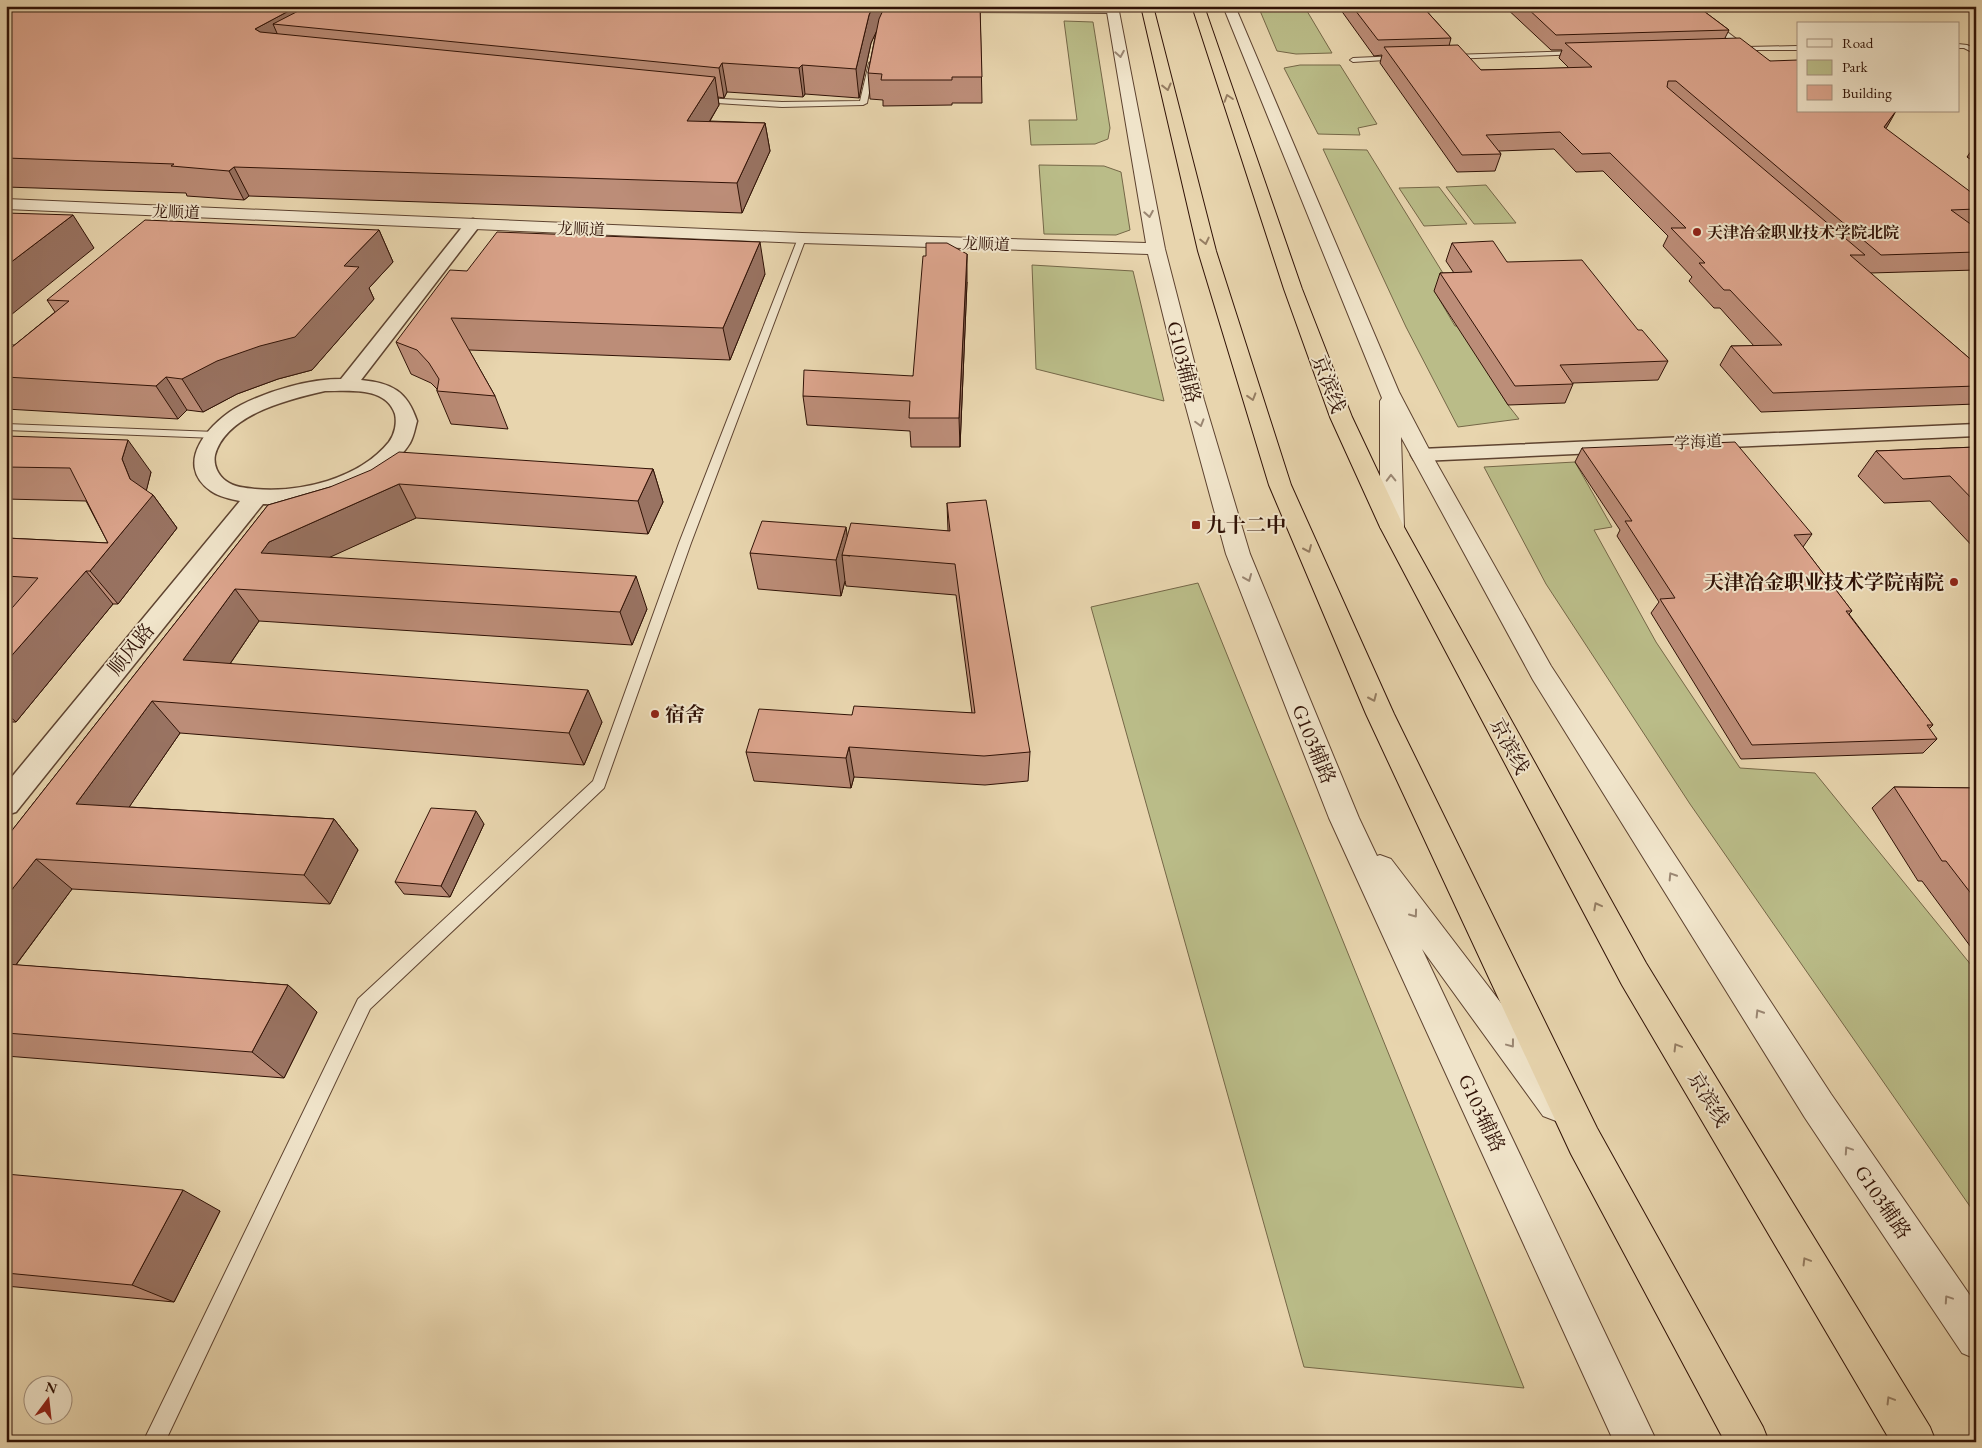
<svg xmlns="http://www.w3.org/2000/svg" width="1982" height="1448" viewBox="0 0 1982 1448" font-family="'EB Garamond','Noto Serif SC',serif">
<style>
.green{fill:#babc88;stroke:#756747}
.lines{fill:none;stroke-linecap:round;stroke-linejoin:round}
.service-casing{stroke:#5e4330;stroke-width:2}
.minor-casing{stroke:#5e4330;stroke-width:3}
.tertiary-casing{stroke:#5e4330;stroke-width:2}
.trunk-casing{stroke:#301206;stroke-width:2}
.service{fill:#f0e4ca;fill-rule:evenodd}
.minor{fill:#f0e4ca;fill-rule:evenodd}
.tertiary{fill:#f0e4ca;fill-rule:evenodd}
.trunk{fill:#e8d5ae;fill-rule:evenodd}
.wall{fill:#bc8d78;stroke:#301206}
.shaded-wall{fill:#997362;stroke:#301206}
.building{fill:#dba48c;stroke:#301206}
.oneway{stroke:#9a8672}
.oneway2{stroke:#957d62}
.poi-dot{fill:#8f2418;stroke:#f0e4ca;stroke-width:2}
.labels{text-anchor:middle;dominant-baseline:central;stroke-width:4;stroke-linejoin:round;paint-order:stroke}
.far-street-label{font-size:16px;fill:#301206;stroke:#f0e4ca}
.far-poi-label{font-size:16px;font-weight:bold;fill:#301206;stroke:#f0e4ca;text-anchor:start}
.street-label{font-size:20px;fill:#301206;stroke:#f0e4ca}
.poi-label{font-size:20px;font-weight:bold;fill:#301206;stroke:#f0e4ca;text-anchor:start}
</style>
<rect width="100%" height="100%" fill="#e8d5ae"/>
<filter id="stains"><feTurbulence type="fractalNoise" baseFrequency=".004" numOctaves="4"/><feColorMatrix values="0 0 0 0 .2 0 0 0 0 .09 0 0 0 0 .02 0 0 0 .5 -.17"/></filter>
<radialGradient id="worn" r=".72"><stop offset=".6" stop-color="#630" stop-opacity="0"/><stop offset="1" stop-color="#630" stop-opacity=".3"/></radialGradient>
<path class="green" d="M 1258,6 L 1304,6 L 1332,53 L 1296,54 L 1277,51 Z
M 1064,21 L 1093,22 L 1110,128 L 1108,139 L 1095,144 L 1031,145 L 1029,120 L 1077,120 Z
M 1300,65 L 1340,65 L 1377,124 L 1358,128 L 1360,135 L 1318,134 L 1284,68 Z
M 1323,149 L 1367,150 L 1454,291 L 1435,292 L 1455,326 L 1473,325 L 1483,365 L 1508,405 L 1519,419 L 1458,427 L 1406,327 Z
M 1039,165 L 1104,166 L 1121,172 L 1130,230 L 1116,235 L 1044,234 Z
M 1486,185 L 1516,223 L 1474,224 L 1446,187 Z
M 1439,187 L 1467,224 L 1424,226 L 1399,188 Z
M 1032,265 L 1133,271 L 1164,401 L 1036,369 Z
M 1575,462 L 1612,527 L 1594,530 L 1656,642 L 1740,768 L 1815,773 L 1976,971 L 1976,1215 L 1690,804 L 1546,584 L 1484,467 Z
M 1198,583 L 1524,1388 L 1304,1367 L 1091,607 Z"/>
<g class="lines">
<defs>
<path id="service" d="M 1686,6 L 1693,6 L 1747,47 L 1798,46 L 1798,50 L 1741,50 Z
M 961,9 L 1112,9 L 1115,11 L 1112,13 L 963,12 L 960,10 Z
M 1958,44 L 1967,45 L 1976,49 L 1976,54 L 1964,48 L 1958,48 Z
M 1579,51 L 1581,52 L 1581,54 L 1450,59 L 1447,57 L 1450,55 Z
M 1399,56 L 1401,57 L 1401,59 L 1353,62 L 1350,60 L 1353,58 Z
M 872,61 L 875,63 L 867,103 L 863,105 L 782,107 L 701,102 L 697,100 L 701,98 L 782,102 L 860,101 L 869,63 Z
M 802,235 L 806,238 L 691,543 L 604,788 L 370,1009 L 165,1442 L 143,1442 L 358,999 L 593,781 L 679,543 L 798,238 Z
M 6,344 L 17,346 L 19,348 L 6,357 Z
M 6,424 L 216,432 L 221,435 L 216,438 L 6,430 Z"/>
<path id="minor" d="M 473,219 L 479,221 L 481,224 L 361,380 C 392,383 407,391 417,421 C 415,428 414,436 410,443 C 385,484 309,506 263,504 L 16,812 L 6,815 L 6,784 L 240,501 C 231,499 219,497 211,491 C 171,463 212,420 241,405 C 271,390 309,379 341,379 L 467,221 ZM 325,391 C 348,391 386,386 395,414 C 397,423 395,434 389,442 C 359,479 300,493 255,489 C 245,488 234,487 226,481 C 218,475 213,465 215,455 C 226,414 290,399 325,391 Z
M 1976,424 L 1976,436 L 1421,461 L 1414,460 L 1411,455 L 1414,450 L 1421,449 Z"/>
<path id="tertiary" d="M 1106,6 L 1118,6 L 1165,249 L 1204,400 L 1250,554 L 1359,818 L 1377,856 L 1380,855 L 1391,859 L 1569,1092 L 1574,1104 L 1569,1116 L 1556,1121 L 1543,1116 L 1422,949 L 1657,1442 L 1614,1442 L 1329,818 L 1226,554 L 1184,400 L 1148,254 L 802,243 L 6,209 L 6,199 L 802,233 L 1146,243 Z
M 1223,6 L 1235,6 L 1399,392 L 1432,455 L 1551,666 L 1831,1094 L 1976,1304 L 1976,1359 L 1962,1353 L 1805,1118 L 1533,680 L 1401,437 L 1404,527 L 1400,532 L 1392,535 L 1384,532 L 1380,527 L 1380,401 L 1382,398 Z"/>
<path id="trunk" d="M 1141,6 L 1153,6 L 1216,251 L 1291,485 L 1394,714 L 1597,1128 L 1763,1427 L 1769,1442 L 1725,1442 L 1571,1154 L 1366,714 L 1269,485 L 1198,251 Z
M 1192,6 L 1204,6 L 1302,289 L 1352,417 L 1404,527 L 1646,963 L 1930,1427 L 1936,1442 L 1891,1442 L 1622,985 L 1380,527 L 1330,417 L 1284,289 Z"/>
</defs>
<use href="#service" class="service-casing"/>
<use href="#minor" class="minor-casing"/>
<use href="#tertiary" class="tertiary-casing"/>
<use href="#trunk" class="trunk-casing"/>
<use href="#service" class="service"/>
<use href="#minor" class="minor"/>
<use href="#tertiary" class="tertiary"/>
<use href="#trunk" class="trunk"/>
</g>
<path class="wall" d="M 6,6 L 677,10 L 980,6 L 982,103 L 952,103 L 952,105 L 883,106 L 883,100 L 870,99 L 868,73 L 876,32 L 871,43 L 859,98 L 805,94 L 803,97 L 727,92 L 724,98 L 718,97 L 719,105 L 710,121 L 765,123 L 770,151 L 742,213 L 249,196 L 244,200 L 187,196 L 186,193 L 6,187 Z
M 1338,6 L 1422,6 L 1451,38 L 1449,46 L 1481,70 L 1569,68 L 1559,58 L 1562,50 L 1551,50 L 1504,6 L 1697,6 L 1729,30 L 1725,38 L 1770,61 L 1885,129 L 1976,209 L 1976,227 L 1974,227 L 1976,228 L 1976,270 L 1870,273 L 1976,364 L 1976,404 L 1761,412 L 1720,365 L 1731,346 L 1754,346 L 1720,308 L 1714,308 L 1689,281 L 1692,277 L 1663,246 L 1668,236 L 1603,171 L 1576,172 L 1554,149 L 1499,151 L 1501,154 L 1495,171 L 1457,172 L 1380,63 L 1382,55 L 1374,56 Z
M 1976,144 L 1976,163 L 1967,157 Z
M 379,230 L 393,262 L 369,288 L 374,299 L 312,370 L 278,379 L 237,394 L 203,412 L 187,410 L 178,419 L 6,409 L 6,352 L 55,312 L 47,300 Z
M 1452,243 L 1507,262 L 1638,330 L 1668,361 L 1658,380 L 1573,383 L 1573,384 L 1565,403 L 1508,405 L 1434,291 L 1440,273 L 1454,273 L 1446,261 Z
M 467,271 L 765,274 L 730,360 L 469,350 L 495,396 L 508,429 L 451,424 L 437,391 L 437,389 L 431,383 L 411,374 L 396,342 Z
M 967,282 L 960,447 L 911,447 L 910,431 L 807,425 L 803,396 L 913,376 Z
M 6,436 L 151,472 L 146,491 L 153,495 L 177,528 L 118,604 L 113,604 L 16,722 L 6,722 L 6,615 L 12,608 L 6,608 L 6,538 L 108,543 L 86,501 L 6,499 Z
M 1976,447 L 1976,550 L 1930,501 L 1884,503 L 1858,476 L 1876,451 Z
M 1582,448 L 1812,534 L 1803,547 L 1852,611 L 1849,614 L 1933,725 L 1929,729 L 1937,739 L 1923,753 L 1741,759 L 1651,613 L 1659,602 L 1617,536 L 1620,530 L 1575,462 Z
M 653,469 L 663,502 L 648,534 L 416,518 L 329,557 L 647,609 L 632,645 L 259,621 L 230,664 L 602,722 L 584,765 L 180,733 L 129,807 L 334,819 L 358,850 L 330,904 L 72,889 L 16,965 L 288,985 L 317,1012 L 284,1078 L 6,1056 L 6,838 L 268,505 L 330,487 Z
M 947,503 L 1030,752 L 1028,781 L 985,785 L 854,777 L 851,788 L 754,781 L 746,752 L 852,715 L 972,713 L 956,595 L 846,586 L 845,581 L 841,596 L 758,589 L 750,553 L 847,536 L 948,531 Z
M 1894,787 L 1976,788 L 1976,954 L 1922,881 L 1918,881 L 1872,808 Z
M 484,824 L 450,897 L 404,894 L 395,882 Z
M 6,1174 L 220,1211 L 174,1302 L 6,1286 Z"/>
<path class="shaded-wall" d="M 298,6 L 356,6 L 273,24 L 283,47 L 255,29 Z
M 873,6 L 888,6 L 888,7 L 871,43 L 859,98 L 856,69 L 869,15 Z
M 722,63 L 727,92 L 724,98 L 719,68 Z
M 802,65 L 805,94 L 803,97 L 799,68 Z
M 715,77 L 719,105 L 693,149 L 687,121 Z
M 1896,111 L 1887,127 L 1874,144 L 1884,127 Z
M 765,123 L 770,151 L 742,213 L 737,183 Z
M 234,167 L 249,196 L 244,200 L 229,171 Z
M 73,215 L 94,248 L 6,319 L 6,266 Z
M 379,230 L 393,262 L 369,288 L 374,299 L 312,370 L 278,379 L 237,394 L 203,412 L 182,379 L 344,266 Z
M 760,242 L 765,274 L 730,360 L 723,328 Z
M 967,254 L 967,282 L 960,447 L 959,418 Z
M 166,377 L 187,410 L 178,419 L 156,386 Z
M 128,440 L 151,472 L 146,492 L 153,495 L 177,528 L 118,604 L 90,571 L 147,502 L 130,479 L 122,459 Z
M 653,469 L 663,502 L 648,534 L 638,501 Z
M 399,484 L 416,518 L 291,575 L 261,553 L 269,542 Z
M 846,527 L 850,556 L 842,555 L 845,581 L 841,596 L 836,560 Z
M 86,571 L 113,604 L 16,722 L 6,713 L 6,662 Z
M 636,576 L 647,609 L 632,645 L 620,612 Z
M 235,589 L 259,621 L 210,693 L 183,660 Z
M 588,690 L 602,722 L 584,765 L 569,733 Z
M 152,701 L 180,733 L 110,835 L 76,804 Z
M 849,747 L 854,777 L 851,788 L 846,758 Z
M 476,811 L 484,824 L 450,897 L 441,886 Z
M 334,819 L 358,850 L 330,904 L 304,875 Z
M 36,859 L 72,889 L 6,978 L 6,897 Z
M 288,985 L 317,1012 L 284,1078 L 252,1052 Z
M 183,1190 L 220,1211 L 174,1302 L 132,1285 Z"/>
<path class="building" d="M 6,6 L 298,6 L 255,29 L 260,32 L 715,77 L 687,121 L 765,123 L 737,183 L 234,167 L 229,171 L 171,166 L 174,164 L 6,158 Z
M 308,6 L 638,6 L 677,10 L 681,6 L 873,6 L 869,15 L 856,69 L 802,65 L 799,68 L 722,63 L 719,68 L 273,24 Z
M 885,6 L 980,6 L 982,77 L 952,77 L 952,80 L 881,80 L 882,74 L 868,73 L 879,19 Z
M 1352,6 L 1422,6 L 1451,38 L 1378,40 Z
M 1525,6 L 1697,6 L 1729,30 L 1556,35 Z
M 1740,38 L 1770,61 L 1798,60 L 1798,111 L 1896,111 L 1884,127 L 1976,196 L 1976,209 L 1951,210 L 1976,228 L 1976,252 L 1881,255 L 1676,81 L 1668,81 L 1667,87 L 1865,255 L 1850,255 L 1976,364 L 1976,386 L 1773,393 L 1731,346 L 1782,345 L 1730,290 L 1724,290 L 1699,263 L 1705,263 L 1671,228 L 1686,228 L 1610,153 L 1582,154 L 1560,132 L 1486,135 L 1501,154 L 1462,155 L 1384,47 L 1458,45 L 1481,70 L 1592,67 L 1565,43 Z
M 6,213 L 73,215 L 6,266 Z
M 145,220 L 379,230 L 344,266 L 359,267 L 295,337 L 260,346 L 217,361 L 182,379 L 166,377 L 156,386 L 6,377 L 6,352 L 69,301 L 47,300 Z
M 497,232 L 760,242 L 723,328 L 451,318 L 495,396 L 437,391 L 439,379 L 429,363 L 417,350 L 396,342 L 450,270 L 467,271 Z
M 1493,241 L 1507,262 L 1582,260 L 1638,330 L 1642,330 L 1668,361 L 1560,365 L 1573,384 L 1515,386 L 1440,273 L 1472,272 L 1452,243 Z
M 926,243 L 947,243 L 967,254 L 959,418 L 909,418 L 910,401 L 803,396 L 804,370 L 913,376 L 923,256 L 926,256 Z
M 6,436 L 128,440 L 122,459 L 130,479 L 153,495 L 90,571 L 86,571 L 6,662 L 6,615 L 38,578 L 6,576 L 6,538 L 108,543 L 70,468 L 6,467 Z
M 1735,442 L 1812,534 L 1794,535 L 1852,611 L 1846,611 L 1933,725 L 1927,725 L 1937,739 L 1752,745 L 1660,599 L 1675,598 L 1625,521 L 1632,521 L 1582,448 Z
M 1976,447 L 1976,503 L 1950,476 L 1903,479 L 1876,451 Z
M 399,452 L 653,469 L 638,501 L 399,484 L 269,542 L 261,553 L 636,576 L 620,612 L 235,589 L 183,660 L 588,690 L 569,733 L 152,701 L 76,804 L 334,819 L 304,875 L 36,859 L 6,897 L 6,838 L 268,505 L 330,487 L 371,470 Z
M 986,500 L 1030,752 L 984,756 L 849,747 L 846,758 L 746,752 L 759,709 L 852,715 L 854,706 L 975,713 L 955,564 L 842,555 L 851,523 L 950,531 L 947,503 Z
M 762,521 L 846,527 L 836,560 L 750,553 Z
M 1894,787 L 1976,788 L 1976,900 L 1946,861 L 1942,861 Z
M 431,808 L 476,811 L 441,886 L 395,882 Z
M 6,964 L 288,985 L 252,1052 L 6,1033 Z
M 6,1174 L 183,1190 L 132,1285 L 6,1273 Z"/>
<defs><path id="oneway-chevron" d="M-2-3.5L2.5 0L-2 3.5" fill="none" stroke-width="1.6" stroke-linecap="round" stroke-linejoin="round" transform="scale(1.25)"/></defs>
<g class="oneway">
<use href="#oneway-chevron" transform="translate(1120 54) rotate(80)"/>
<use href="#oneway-chevron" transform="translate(1149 214) rotate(80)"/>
<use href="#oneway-chevron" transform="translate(1200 423) rotate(74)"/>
<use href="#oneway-chevron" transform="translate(1391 478) rotate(-91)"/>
<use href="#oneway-chevron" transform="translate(1248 578) rotate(68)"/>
<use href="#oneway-chevron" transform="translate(1672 876) rotate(-122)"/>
<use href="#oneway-chevron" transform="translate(1414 914) rotate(54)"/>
<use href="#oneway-chevron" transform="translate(1759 1013) rotate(-122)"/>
<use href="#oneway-chevron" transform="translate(1511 1044) rotate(53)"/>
<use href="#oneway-chevron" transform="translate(1848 1150) rotate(-124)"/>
<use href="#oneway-chevron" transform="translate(1948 1299) rotate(-124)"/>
</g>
<g class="oneway2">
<use href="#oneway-chevron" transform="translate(1167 87) rotate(76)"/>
<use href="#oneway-chevron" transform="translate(1228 98) rotate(-108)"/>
<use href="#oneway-chevron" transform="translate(1205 241) rotate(77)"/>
<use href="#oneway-chevron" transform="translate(1252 397) rotate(73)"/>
<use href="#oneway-chevron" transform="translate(1308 549) rotate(66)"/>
<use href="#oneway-chevron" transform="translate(1373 698) rotate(66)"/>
<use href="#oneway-chevron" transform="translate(1597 906) rotate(-118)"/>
<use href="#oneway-chevron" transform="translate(1677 1047) rotate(-121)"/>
<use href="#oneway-chevron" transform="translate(1806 1261) rotate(-121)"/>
<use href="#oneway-chevron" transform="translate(1890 1400) rotate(-121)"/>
</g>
<g class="poi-dot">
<circle cx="1697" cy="232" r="5"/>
<rect x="1191" y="520" width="10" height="10" rx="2.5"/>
<circle cx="1954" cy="582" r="5"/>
<circle cx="655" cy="714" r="5"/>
</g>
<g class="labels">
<g class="far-street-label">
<text transform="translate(176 212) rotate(2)">龙顺道</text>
<text transform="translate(581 229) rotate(2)">龙顺道</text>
<text transform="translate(986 244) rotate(2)">龙顺道</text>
<text transform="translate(1698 442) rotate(-3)">学海道</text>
</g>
<g class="far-poi-label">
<text x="1707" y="232">天津冶金职业技术学院北院</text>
</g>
<g class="street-label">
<text transform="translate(1184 362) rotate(76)">G103辅路</text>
<text transform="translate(1329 384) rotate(69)">京滨线</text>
<text transform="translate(131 649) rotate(-51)">顺风路</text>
<text transform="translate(1314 744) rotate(68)">G103辅路</text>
<text transform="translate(1510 746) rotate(62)">京滨线</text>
<text transform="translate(1709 1099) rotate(59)">京滨线</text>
<text transform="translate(1482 1113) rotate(65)">G103辅路</text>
<text transform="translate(1883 1202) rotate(56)">G103辅路</text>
</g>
<g class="poi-label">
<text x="1206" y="525">九十二中</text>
<text x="1944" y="582" text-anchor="end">天津冶金职业技术学院南院</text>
<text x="665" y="714">宿舍</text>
</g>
</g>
<rect width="1982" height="1448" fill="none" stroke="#e8d5ae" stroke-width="25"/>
<rect x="8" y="8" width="1967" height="1433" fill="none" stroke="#301206" stroke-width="2.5"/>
<rect x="12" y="12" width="1957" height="1423" fill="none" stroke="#301206"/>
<rect x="1797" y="22" width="162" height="90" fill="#f0e4ca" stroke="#a3907c"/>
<rect x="1807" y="39" width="25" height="8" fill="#f0e4ca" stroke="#a3907c"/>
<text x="1842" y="48" font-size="15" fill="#301206">Road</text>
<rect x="1807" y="60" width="25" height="15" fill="#babc88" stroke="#a3907c"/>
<text x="1842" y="72" font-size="15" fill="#301206">Park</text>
<rect x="1807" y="85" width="25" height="15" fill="#dba48c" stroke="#a3907c"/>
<text x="1842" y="98" font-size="15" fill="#301206">Building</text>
<g transform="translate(48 1400) rotate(15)"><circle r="24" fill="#f0e4ca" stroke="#a3907c"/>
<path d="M0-4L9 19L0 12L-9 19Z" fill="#8f2418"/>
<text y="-8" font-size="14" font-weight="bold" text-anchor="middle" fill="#301206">N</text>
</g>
<rect width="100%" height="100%" filter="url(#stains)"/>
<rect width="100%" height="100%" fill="url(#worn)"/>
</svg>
